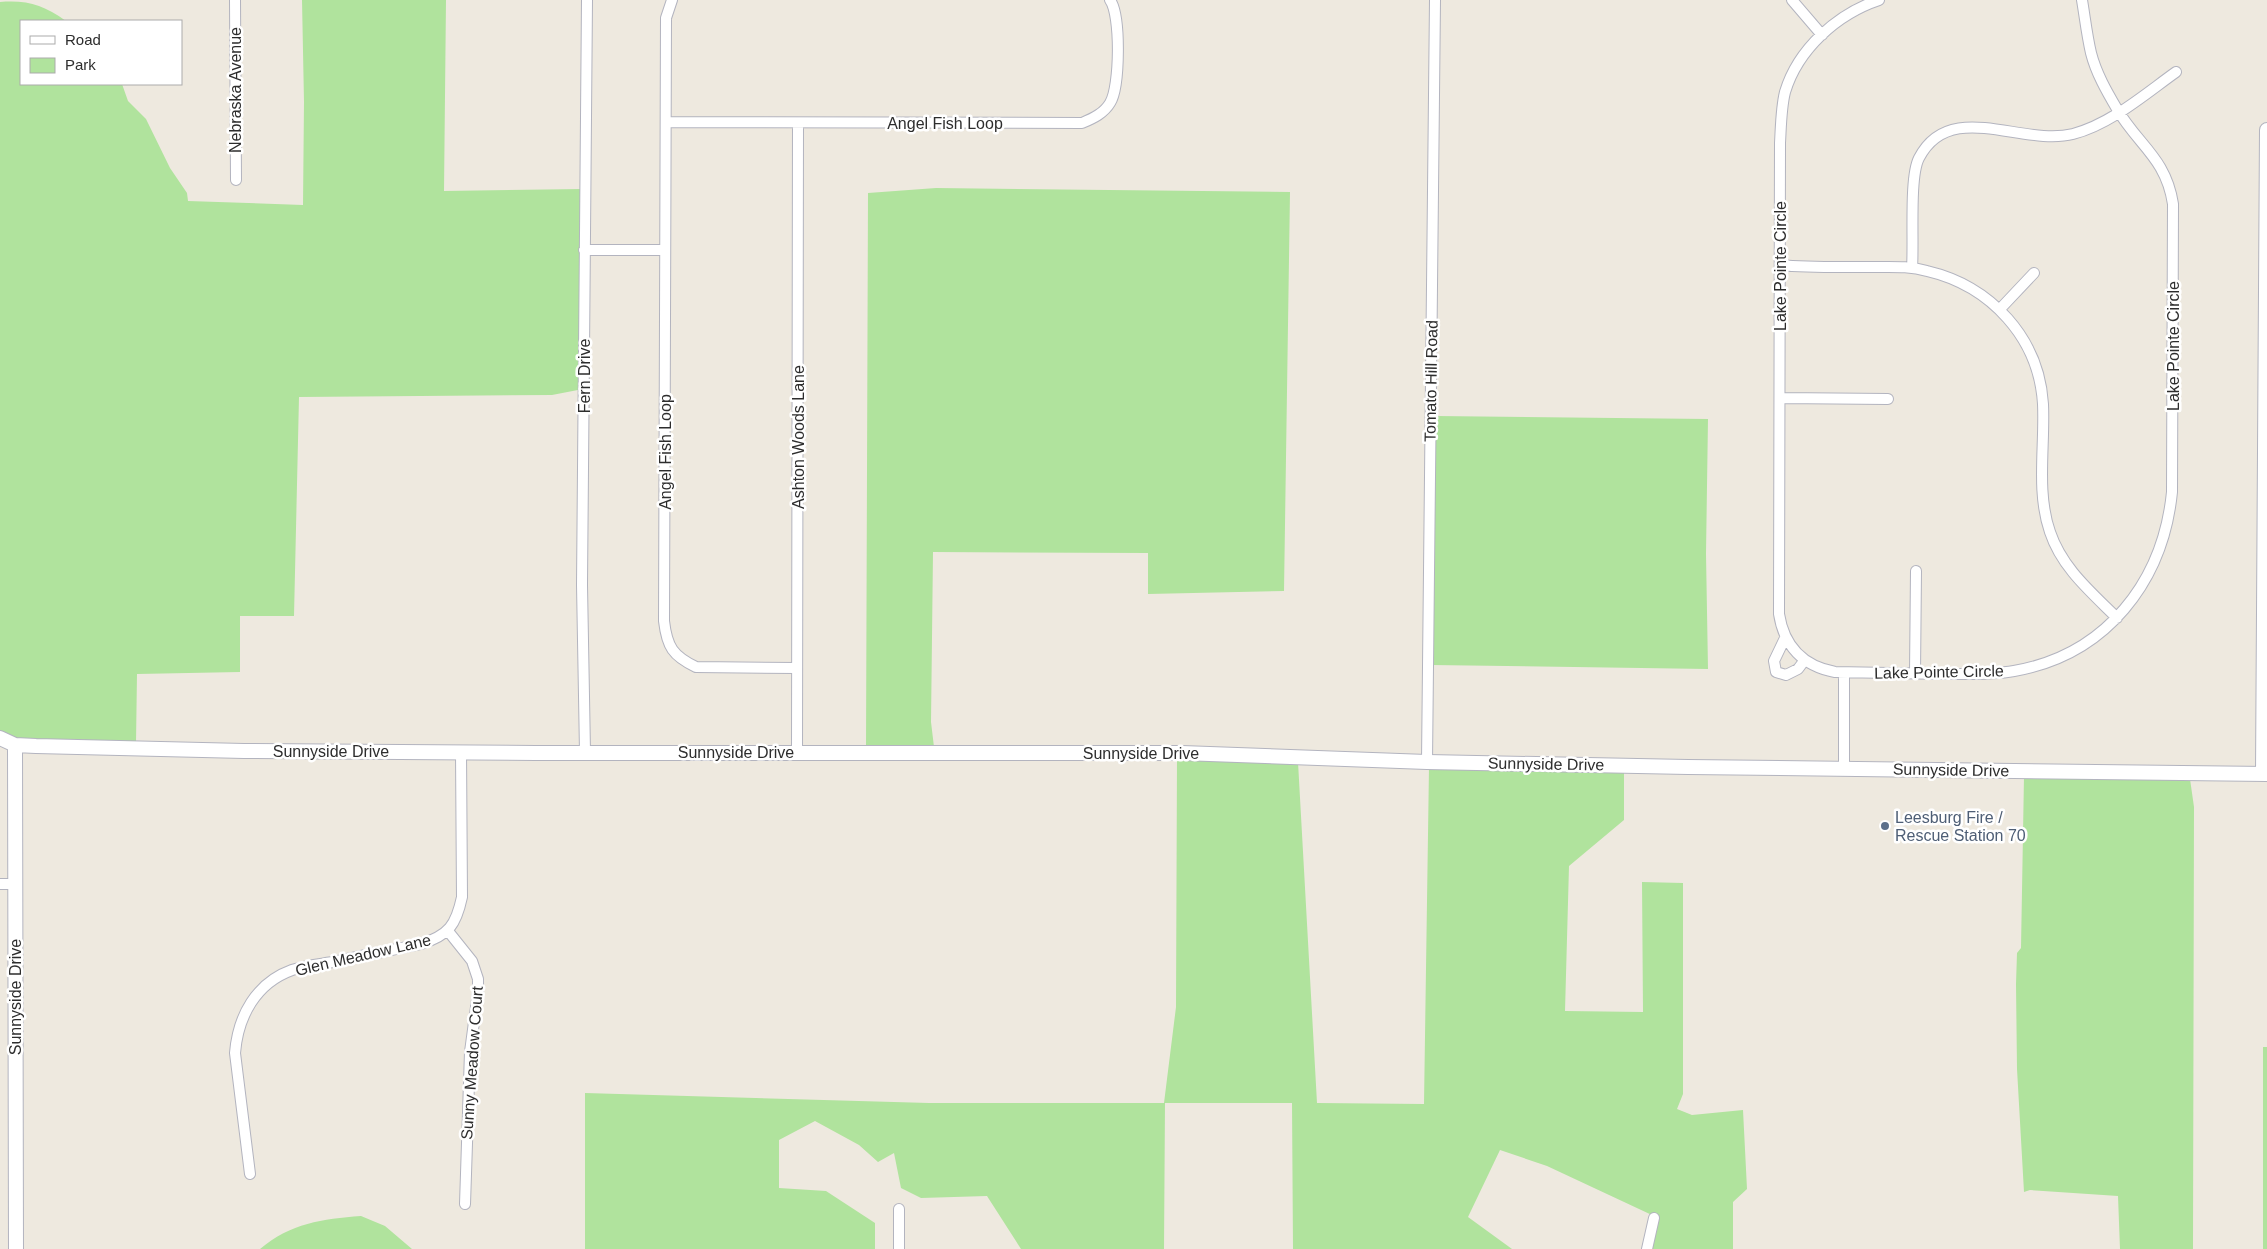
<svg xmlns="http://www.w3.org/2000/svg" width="2267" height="1249" viewBox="0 0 2267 1249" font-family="Arial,sans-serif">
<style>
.green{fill:#b0e39d}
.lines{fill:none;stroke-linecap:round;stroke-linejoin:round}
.street-casing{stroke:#b3b4bf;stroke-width:12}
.secondary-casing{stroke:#b3b4bf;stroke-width:16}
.street{stroke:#fff;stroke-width:10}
.secondary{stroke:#fff;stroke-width:14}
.service-dot{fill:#5c6f8a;stroke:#fff;stroke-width:2}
.labels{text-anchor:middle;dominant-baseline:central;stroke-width:5;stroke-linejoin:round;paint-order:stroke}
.street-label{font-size:16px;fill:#2d2d2d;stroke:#fff}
.service-label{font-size:16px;fill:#4e5e75;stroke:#fff;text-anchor:start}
</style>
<rect width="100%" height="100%" fill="#eee9df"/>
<path class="green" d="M 302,0 L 446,0 L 444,191 L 582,189 L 583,389 L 552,395 L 299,397 L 294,616 L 240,616 L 240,672 L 137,674 L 136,743 L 16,739 L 0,732 L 0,2 C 28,0 43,5 66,21 L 21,21 L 21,84 L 122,84 L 128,101 L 146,119 L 170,168 L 187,193 L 188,201 L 303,205 L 304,102 Z
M 936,188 L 1290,192 L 1284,591 L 1148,594 L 1148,553 L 933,552 L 931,722 L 934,747 L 866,747 L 868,193 Z
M 1436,416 L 1708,419 L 1706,554 L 1708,669 L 1431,665 Z
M 1177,758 L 1298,762 L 1317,1103 L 1424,1104 L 1429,767 L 1624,771 L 1624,820 L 1569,866 L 1565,1011 L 1643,1012 L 1642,882 L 1683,883 L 1683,1094 L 1677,1109 L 1692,1115 L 1743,1110 L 1747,1189 L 1733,1202 L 1733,1249 L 1644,1249 L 1654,1216 L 1547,1166 L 1500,1150 L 1468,1217 L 1512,1249 L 1293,1249 L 1292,1103 L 1165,1103 L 1164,1249 L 1021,1249 L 987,1196 L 921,1198 L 901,1188 L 894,1153 L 878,1162 L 859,1145 L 815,1121 L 779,1140 L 779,1188 L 826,1191 L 875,1223 L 875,1249 L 585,1249 L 585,1093 L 929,1103 L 1164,1103 L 1176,1007 Z
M 2024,776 L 2190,779 L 2194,807 L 2193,1249 L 2120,1249 L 2118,1196 L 2030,1190 L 2024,1192 L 2017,1069 L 2016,984 L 2017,953 L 2021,948 Z
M 2263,1047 L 2267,1047 L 2267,1249 L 2263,1249 Z
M 361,1216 L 385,1226 L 412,1249 L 260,1249 C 291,1223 322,1219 361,1216 Z"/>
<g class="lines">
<defs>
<path id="street" d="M 235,0 L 236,180
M 672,0 L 666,18 L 664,621 C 667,647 673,656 696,667 L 797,668
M 1792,0 L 1822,35
M 1879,0 C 1837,14 1798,49 1785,92 C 1781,108 1781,126 1780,143 L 1779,614 C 1784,646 1803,666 1835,672 C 1872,673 1909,673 1945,674 C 1968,674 1991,675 2014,671 C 2106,655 2163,582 2172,492 L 2173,204 C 2166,158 2138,145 2117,109 C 2107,92 2096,73 2091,53 C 2087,36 2085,18 2082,0
M 666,122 L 1082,123 C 1094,118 1104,113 1110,103 C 1120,87 1121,15 1110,0
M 584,250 L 665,250
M 1780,265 C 1811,268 1843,267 1875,267 C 1893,267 1910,266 1927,271 C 1991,286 2039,338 2043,404 C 2045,446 2036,492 2050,532 C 2062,568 2091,592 2117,618
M 1912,268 C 1914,242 1909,177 1919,158 C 1950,98 2022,147 2073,134 C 2111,124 2145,94 2176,72
M 2000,309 L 2034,273
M 1780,398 L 1888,399
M 1785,638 L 1774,661 L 1776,672 L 1786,675 L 1798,669 L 1804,661
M 1915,673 L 1916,571
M 585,752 L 582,585 L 587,0
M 797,752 L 798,123
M 1427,762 L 1435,0
M 1844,769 L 1844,673
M 0,884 L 15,884
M 448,931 L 472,961 L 478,979 L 478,992 L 470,1052 L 465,1204
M 250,1174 L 235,1053 C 238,1016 256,983 292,970 C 306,965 323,964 338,961 C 365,955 393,950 421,944 C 449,935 456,925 462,897 L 461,752
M 899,1249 L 899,1209
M 1647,1249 L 1654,1218"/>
<path id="secondary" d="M 0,738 L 15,745 L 36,746 L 244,751 L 536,753 L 1182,753 L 1427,762 L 1688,767 L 2267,774
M 15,745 L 16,1249
M 2263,774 L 2267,130"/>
</defs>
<use href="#street" class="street-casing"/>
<use href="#secondary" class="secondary-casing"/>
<use href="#street" class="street"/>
<use href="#secondary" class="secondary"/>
</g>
<circle class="service-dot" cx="1885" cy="826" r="5"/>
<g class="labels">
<g class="street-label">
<text transform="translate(235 90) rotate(-90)">Nebraska Avenue</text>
<text x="945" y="123">Angel Fish Loop</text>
<text transform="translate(1780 266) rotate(-90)">Lake Pointe Circle</text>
<text transform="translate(2173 346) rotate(-90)">Lake Pointe Circle</text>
<text transform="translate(584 376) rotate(-90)">Fern Drive</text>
<text transform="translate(1431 381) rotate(-89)">Tomato Hill Road</text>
<text transform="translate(798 437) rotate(-90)">Ashton Woods Lane</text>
<text transform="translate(665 452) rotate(-90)">Angel Fish Loop</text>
<text transform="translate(1939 672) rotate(-1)">Lake Pointe Circle</text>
<text x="331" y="751">Sunnyside Drive</text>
<text x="736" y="752">Sunnyside Drive</text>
<text x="1141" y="753">Sunnyside Drive</text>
<text transform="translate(1546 764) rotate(1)">Sunnyside Drive</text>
<text transform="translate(1951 770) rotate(1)">Sunnyside Drive</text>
<text transform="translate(363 955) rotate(-13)">Glen Meadow Lane</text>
<text transform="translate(15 997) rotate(-90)">Sunnyside Drive</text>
<text transform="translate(472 1063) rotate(-86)">Sunny Meadow Court</text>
</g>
<g class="service-label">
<text x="1895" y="817">Leesburg Fire /<tspan x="1895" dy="18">Rescue Station 70</tspan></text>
</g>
</g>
<rect x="20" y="20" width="162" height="65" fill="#ffffff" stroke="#ababab"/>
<rect x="30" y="36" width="25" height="8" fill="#ffffff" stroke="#ababab"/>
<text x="65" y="45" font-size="15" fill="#2d2d2d">Road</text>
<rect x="30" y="58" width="25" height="15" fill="#b0e39d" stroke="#ababab"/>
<text x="65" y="70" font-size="15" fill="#2d2d2d">Park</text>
</svg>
